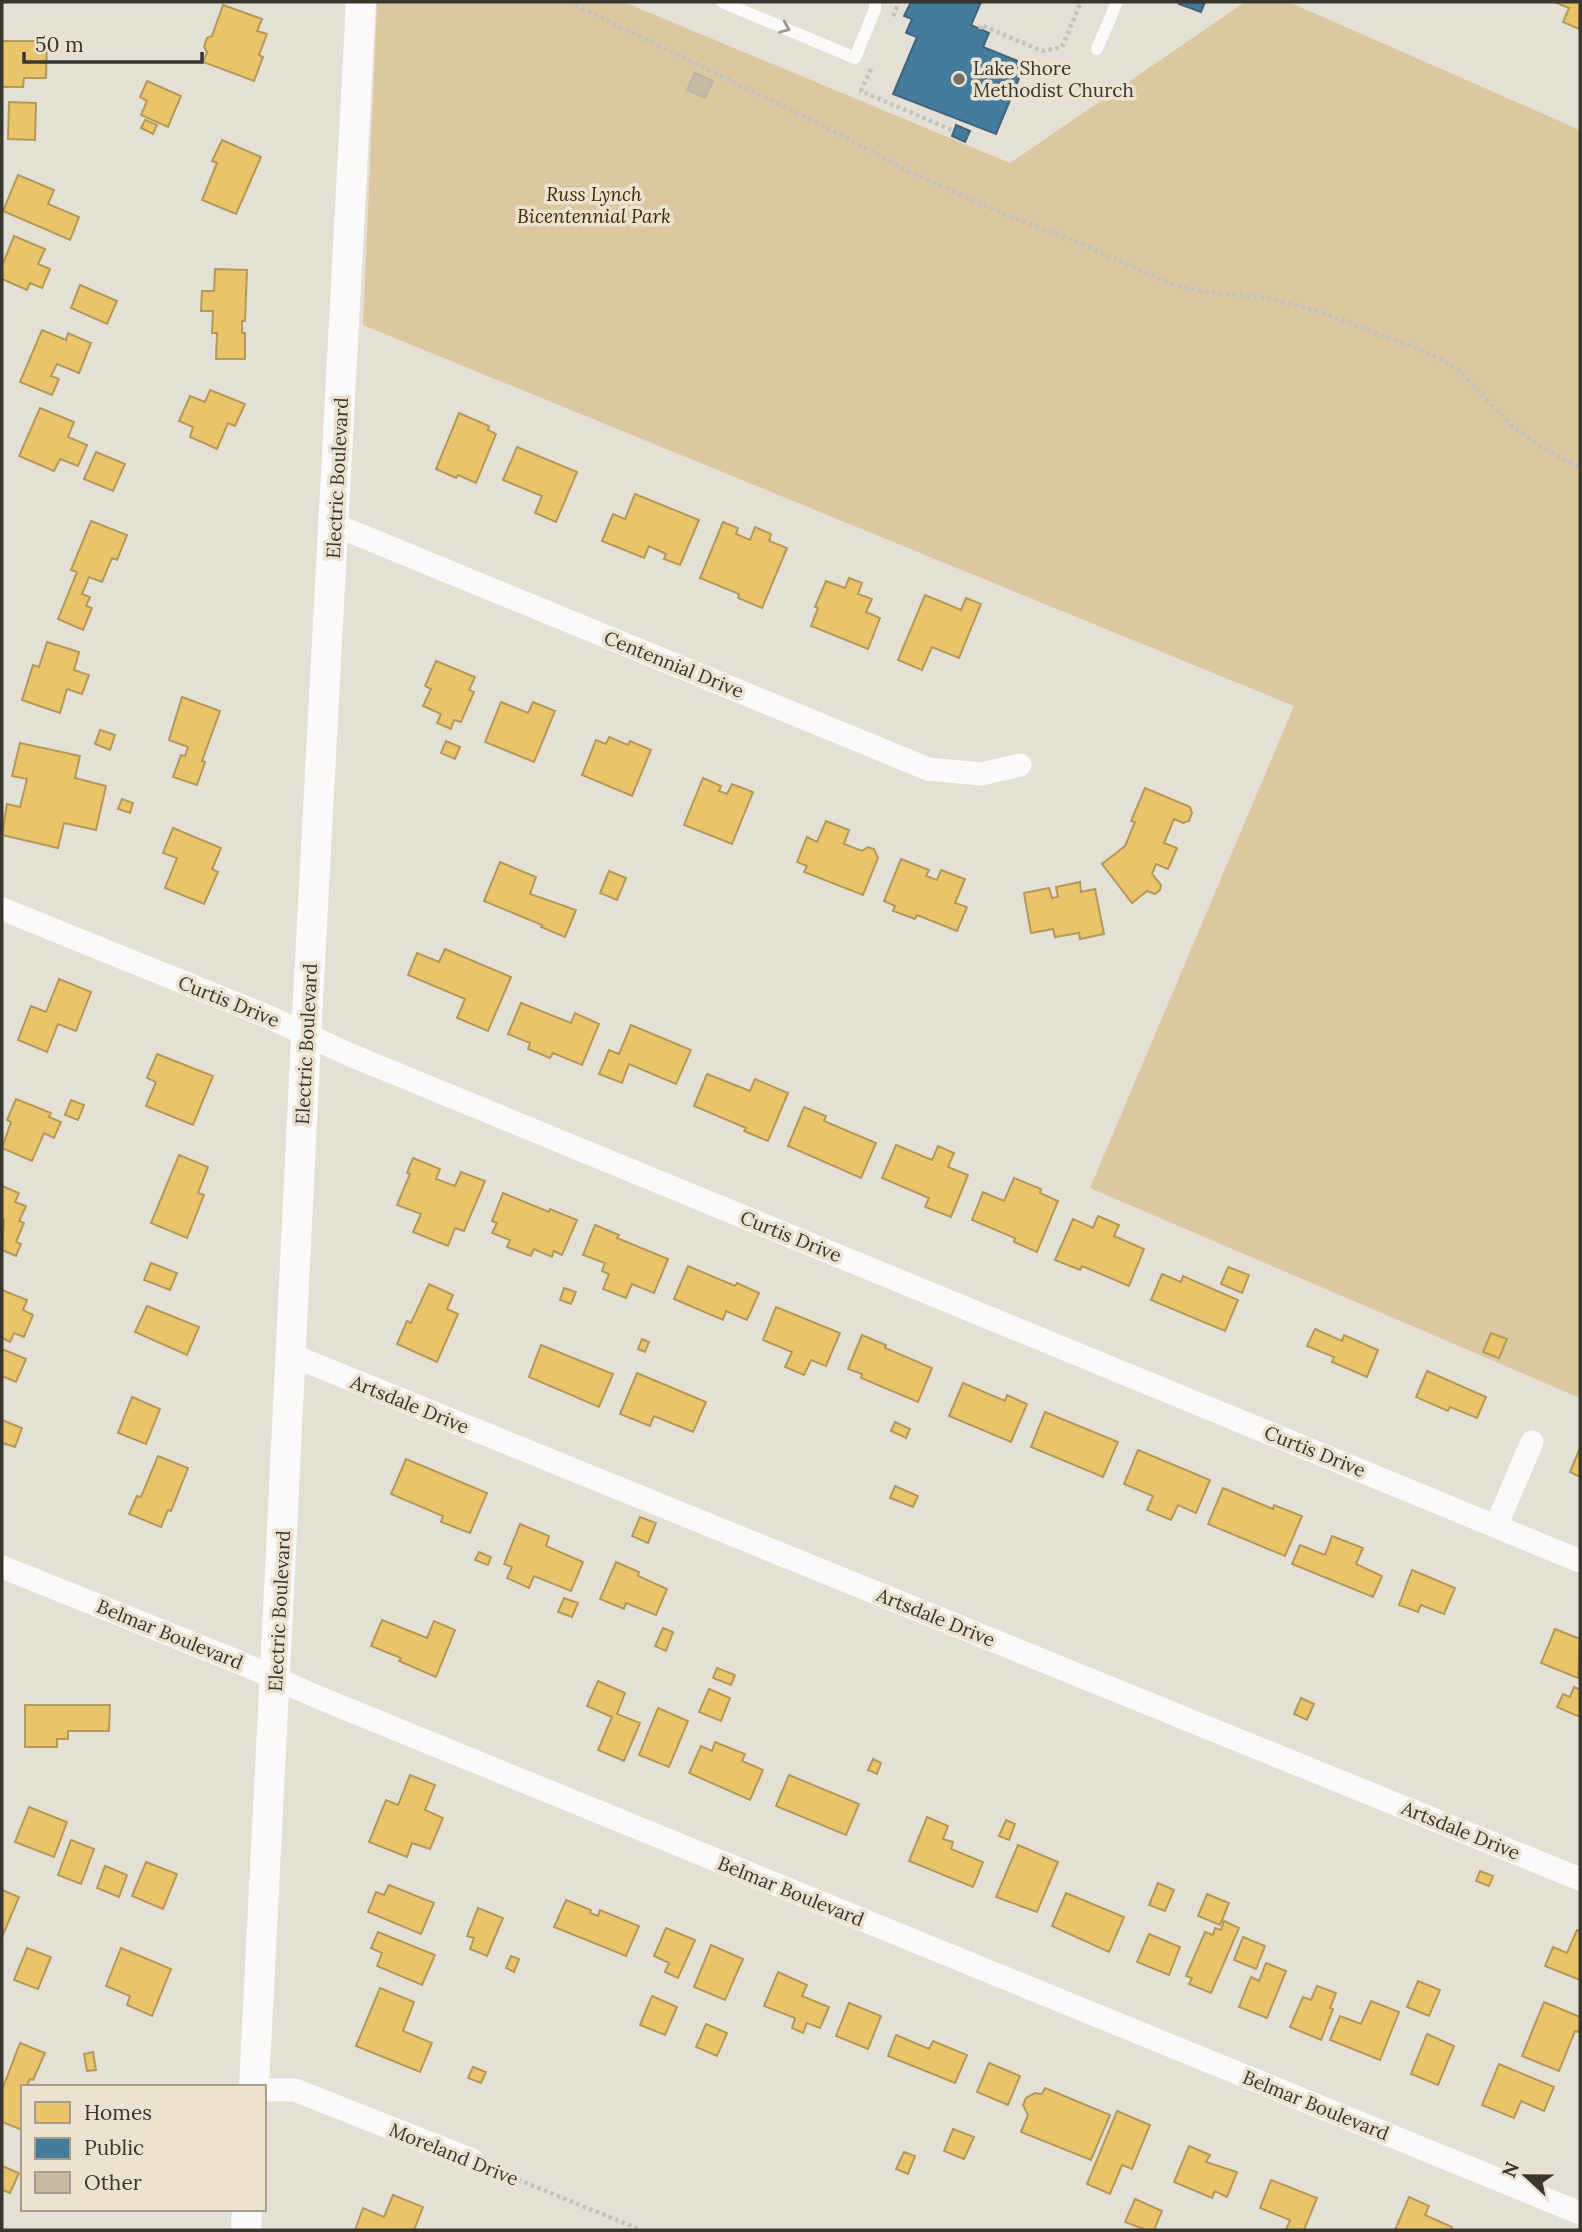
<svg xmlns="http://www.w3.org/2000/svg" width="1582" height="2232" viewBox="0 0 1582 2232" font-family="Lora,serif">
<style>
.green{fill:#dbc8a0}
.homes{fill:#e9c46a;stroke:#b49958;stroke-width:2}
.public{fill:#457b9d;stroke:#41667c;stroke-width:2}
.building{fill:#c5baa2;stroke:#b8b5ad;stroke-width:2}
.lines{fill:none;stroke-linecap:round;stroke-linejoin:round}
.path{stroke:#c4c2bf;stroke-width:4.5;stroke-dasharray:3.5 3.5;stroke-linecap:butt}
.service{stroke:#fbfaf9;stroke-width:12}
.minor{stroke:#fbfaf9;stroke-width:23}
.tertiary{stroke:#fbfaf9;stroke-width:30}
.oneway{stroke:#9a9894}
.poi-dot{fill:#757169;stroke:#ebe2d0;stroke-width:2.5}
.labels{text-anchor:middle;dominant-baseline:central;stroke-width:7;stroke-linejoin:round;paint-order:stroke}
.poi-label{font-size:19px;fill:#39352f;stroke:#ebe2d0;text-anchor:start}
.park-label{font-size:19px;font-style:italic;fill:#3c2a00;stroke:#ebe2d0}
.street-label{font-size:19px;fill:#39352f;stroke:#ebe2d0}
</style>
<rect width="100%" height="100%" fill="#e5e0d6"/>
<path class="green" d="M 377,2 L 624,2 L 1010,163 L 1245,2 L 1289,2 L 1580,130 L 1580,1398 L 1090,1188 L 1294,706 L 363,325 Z"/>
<path class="homes" d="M 1555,2 L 1580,2 L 1579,29 L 1563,22 L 1569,8 Z
M 223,5 L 262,19 L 257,31 L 267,34 L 259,55 L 263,57 L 254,81 L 203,62 L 207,52 L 204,47 L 207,38 L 212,36 Z
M 2,41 L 47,41 L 46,78 L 24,78 L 23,87 L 2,87 Z
M 147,81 L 181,96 L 168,127 L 141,115 L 147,101 L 140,97 Z
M 9,102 L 36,103 L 35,140 L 8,139 Z
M 145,120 L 157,125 L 153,134 L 141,128 Z
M 222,140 L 261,157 L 236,214 L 202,200 L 217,163 L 212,161 Z
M 18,175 L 54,190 L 48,204 L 79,217 L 70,240 L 3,211 Z
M 14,236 L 45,249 L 38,264 L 50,269 L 42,288 L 30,283 L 27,290 L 2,279 L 2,266 Z
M 215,269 L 247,270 L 245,321 L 242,321 L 242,333 L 245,333 L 245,359 L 216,359 L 217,333 L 212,333 L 213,311 L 201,311 L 202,291 L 214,291 Z
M 80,285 L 117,301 L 107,324 L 71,308 Z
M 42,330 L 66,340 L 68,333 L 91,343 L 79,373 L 57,364 L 51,376 L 59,379 L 52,395 L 20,382 Z
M 210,390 L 245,404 L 235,426 L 228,423 L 217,449 L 190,437 L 193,427 L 179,421 L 190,396 L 205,402 Z
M 40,408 L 74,422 L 68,437 L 87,445 L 78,466 L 60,459 L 54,471 L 19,456 Z
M 459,413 L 489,426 L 488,430 L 496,434 L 476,483 L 458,475 L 456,478 L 436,469 Z
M 517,447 L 577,472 L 556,522 L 535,513 L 542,496 L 503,480 Z
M 96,452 L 125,464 L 113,491 L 84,479 Z
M 635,494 L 699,520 L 680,565 L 664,559 L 666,554 L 649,546 L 644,558 L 602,541 L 613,514 L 625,519 Z
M 91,521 L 127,535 L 117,560 L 112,558 L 102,582 L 89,577 L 82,594 L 90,597 L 86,606 L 92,608 L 83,630 L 58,619 L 77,572 L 71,570 Z
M 723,522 L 738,528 L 736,534 L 750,540 L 755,527 L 771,534 L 769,541 L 787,548 L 762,608 L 738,598 L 739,594 L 700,578 Z
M 849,578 L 862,583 L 858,594 L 872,599 L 866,612 L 880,618 L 868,649 L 811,626 L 818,608 L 815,607 L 826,581 L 845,588 Z
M 925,595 L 961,610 L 966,598 L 981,604 L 959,658 L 932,647 L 922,670 L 898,660 Z
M 47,642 L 79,652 L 74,670 L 89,675 L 82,694 L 67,689 L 60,713 L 22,700 L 33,665 L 39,667 Z
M 436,661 L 475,677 L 469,690 L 474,692 L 461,722 L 454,720 L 451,729 L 437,723 L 441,714 L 423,706 L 431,689 L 425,686 Z
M 182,697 L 220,711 L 202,761 L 205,762 L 197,785 L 173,777 L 181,755 L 185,756 L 188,747 L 169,740 Z
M 501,702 L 528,713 L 533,702 L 555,711 L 534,762 L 485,742 Z
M 100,730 L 115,735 L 110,750 L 95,744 Z
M 609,737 L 628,745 L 630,741 L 651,750 L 632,796 L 582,775 L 596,740 L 606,744 Z
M 446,741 L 460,747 L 455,759 L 441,753 Z
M 20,743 L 80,756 L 75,778 L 106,786 L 96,830 L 64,823 L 58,848 L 2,835 L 7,804 L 20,807 L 27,779 L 12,776 Z
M 703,778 L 721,786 L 719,791 L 727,794 L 732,784 L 753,792 L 732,844 L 684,825 Z
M 1145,788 L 1190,807 L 1192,813 L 1189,821 L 1183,823 L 1174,819 L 1164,843 L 1177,848 L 1168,869 L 1156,864 L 1152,874 L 1161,885 L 1160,890 L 1155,894 L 1147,891 L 1132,903 L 1102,864 L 1125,846 L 1135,822 L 1131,821 Z
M 122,799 L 133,803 L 130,813 L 118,809 Z
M 826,821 L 849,830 L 844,844 L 862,851 L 868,847 L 874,849 L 878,858 L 863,895 L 804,872 L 807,866 L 797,862 L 807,837 L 817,842 Z
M 173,828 L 221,848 L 212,869 L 218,872 L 204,904 L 165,888 L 177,858 L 163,853 Z
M 901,859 L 929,870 L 926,876 L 937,880 L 941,870 L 965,879 L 955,903 L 967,907 L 957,931 L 917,915 L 915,919 L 893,911 L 895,906 L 884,901 Z
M 500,862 L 536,877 L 530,894 L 576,910 L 565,937 L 541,927 L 542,925 L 484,901 Z
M 609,871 L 626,878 L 617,900 L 600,893 Z
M 1080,882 L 1081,892 L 1095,889 L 1104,934 L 1080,939 L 1079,933 L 1055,937 L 1053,929 L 1031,933 L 1024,893 L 1049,888 L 1052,898 L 1058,897 L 1056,887 Z
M 445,949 L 511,977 L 488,1031 L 457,1018 L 465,999 L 408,975 L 417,953 L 439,962 Z
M 59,979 L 91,992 L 76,1031 L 58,1024 L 47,1052 L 18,1040 L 31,1006 L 46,1012 Z
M 521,1003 L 571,1023 L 575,1013 L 599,1024 L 582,1065 L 553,1053 L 550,1058 L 528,1049 L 530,1043 L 508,1034 Z
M 631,1025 L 691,1050 L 676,1084 L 629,1064 L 622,1083 L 599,1074 L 609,1050 L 619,1054 Z
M 157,1054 L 213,1076 L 193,1125 L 146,1106 L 156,1082 L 147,1078 Z
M 707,1074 L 750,1091 L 755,1079 L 788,1093 L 768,1141 L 744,1131 L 746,1128 L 694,1106 Z
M 16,1099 L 51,1113 L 49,1117 L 61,1122 L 54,1138 L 44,1133 L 32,1161 L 2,1148 L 11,1122 L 7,1120 Z
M 71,1100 L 84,1105 L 78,1120 L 65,1115 Z
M 804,1107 L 826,1116 L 824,1121 L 876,1143 L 861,1178 L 788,1146 Z
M 896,1145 L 932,1160 L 938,1146 L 954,1153 L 948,1167 L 968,1175 L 951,1217 L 925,1207 L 929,1198 L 882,1178 Z
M 179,1155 L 208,1167 L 198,1193 L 204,1195 L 187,1238 L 151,1223 Z
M 413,1158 L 440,1169 L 436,1179 L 455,1186 L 461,1172 L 485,1181 L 464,1231 L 455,1228 L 448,1246 L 413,1232 L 421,1214 L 397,1205 L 410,1174 L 407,1173 Z
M 1014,1178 L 1041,1189 L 1040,1193 L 1058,1201 L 1037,1252 L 1014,1242 L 1015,1238 L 972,1220 L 983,1192 L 1004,1201 Z
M 2,1186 L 19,1193 L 15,1202 L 26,1206 L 19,1221 L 24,1223 L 16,1242 L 21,1244 L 16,1256 L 2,1250 L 4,1220 L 2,1219 Z
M 503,1193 L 549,1212 L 550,1209 L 577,1220 L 562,1255 L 554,1251 L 552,1257 L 534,1249 L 531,1256 L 507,1247 L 510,1240 L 492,1233 L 497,1223 L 492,1221 Z
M 1098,1216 L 1119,1225 L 1114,1236 L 1144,1249 L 1129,1286 L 1082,1266 L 1080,1270 L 1055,1260 L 1073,1219 L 1093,1228 Z
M 595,1225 L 619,1235 L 617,1238 L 668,1259 L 654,1293 L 632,1284 L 626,1298 L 603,1289 L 609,1274 L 602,1271 L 605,1263 L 583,1255 Z
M 151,1263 L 177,1273 L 170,1290 L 144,1280 Z
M 688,1266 L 735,1286 L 737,1283 L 759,1293 L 747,1320 L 726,1311 L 723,1320 L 674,1299 Z
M 1228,1267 L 1249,1275 L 1242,1293 L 1221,1284 Z
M 1162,1274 L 1181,1282 L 1183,1276 L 1238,1300 L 1225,1331 L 1151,1300 Z
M 429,1284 L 453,1295 L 447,1309 L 458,1314 L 437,1362 L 397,1344 L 407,1321 L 411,1323 Z
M 564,1288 L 576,1292 L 571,1304 L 560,1300 Z
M 2,1290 L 27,1300 L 23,1310 L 33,1315 L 24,1337 L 14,1333 L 10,1342 L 2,1338 Z
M 147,1306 L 199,1327 L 187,1355 L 135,1332 Z
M 776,1307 L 840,1333 L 826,1366 L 811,1360 L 804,1375 L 785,1367 L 792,1352 L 763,1340 Z
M 1315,1329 L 1342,1341 L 1344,1335 L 1378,1350 L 1367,1377 L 1332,1362 L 1334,1357 L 1307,1346 Z
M 1491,1333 L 1507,1339 L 1499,1358 L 1483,1352 Z
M 862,1335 L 886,1345 L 885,1348 L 932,1368 L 918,1402 L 861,1378 L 862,1374 L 848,1369 Z
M 642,1339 L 649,1342 L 645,1352 L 638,1349 Z
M 541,1345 L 613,1374 L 599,1407 L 529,1377 Z
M 2,1349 L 26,1359 L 16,1382 L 2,1376 Z
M 1427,1371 L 1486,1397 L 1477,1418 L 1450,1407 L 1448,1411 L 1416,1397 Z
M 637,1373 L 706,1402 L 693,1432 L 654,1416 L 650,1426 L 620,1414 Z
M 963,1383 L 1005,1401 L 1007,1395 L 1027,1404 L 1011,1442 L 949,1416 Z
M 132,1397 L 160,1409 L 146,1444 L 118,1433 Z
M 1045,1412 L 1118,1442 L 1103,1477 L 1031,1447 Z
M 2,1420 L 22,1428 L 15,1447 L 2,1443 Z
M 895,1422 L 910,1429 L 906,1438 L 891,1431 Z
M 1580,1448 L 1580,1477 L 1570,1472 Z
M 1138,1450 L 1210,1480 L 1196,1513 L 1178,1505 L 1171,1520 L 1147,1510 L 1153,1496 L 1124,1484 Z
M 158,1456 L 188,1468 L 171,1511 L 168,1510 L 161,1527 L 129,1514 L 137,1496 L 141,1497 Z
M 406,1459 L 487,1493 L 470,1533 L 441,1522 L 443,1516 L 391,1494 Z
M 895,1486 L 918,1496 L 913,1507 L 890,1498 Z
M 1223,1488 L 1273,1509 L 1274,1505 L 1302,1516 L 1285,1556 L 1208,1524 Z
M 640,1517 L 656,1523 L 648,1543 L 632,1536 Z
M 520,1524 L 549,1536 L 546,1546 L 583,1562 L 571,1591 L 534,1576 L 529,1588 L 507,1578 L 512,1567 L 504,1564 Z
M 1332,1536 L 1363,1548 L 1356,1564 L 1382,1576 L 1373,1597 L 1292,1564 L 1300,1545 L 1325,1555 Z
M 479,1552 L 491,1557 L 488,1565 L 475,1560 Z
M 616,1562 L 639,1572 L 638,1576 L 667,1589 L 656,1615 L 626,1603 L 624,1609 L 600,1599 Z
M 1412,1570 L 1455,1588 L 1444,1614 L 1421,1605 L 1418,1612 L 1399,1605 Z
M 564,1598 L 578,1603 L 572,1617 L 558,1612 Z
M 382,1620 L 427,1638 L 434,1621 L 455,1630 L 436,1677 L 399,1661 L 401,1658 L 371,1646 Z
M 663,1628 L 673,1632 L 666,1651 L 655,1646 Z
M 1555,1629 L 1580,1639 L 1578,1678 L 1541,1663 Z
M 717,1668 L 735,1675 L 731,1685 L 713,1678 Z
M 598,1681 L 625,1693 L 617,1714 L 640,1723 L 624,1761 L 598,1750 L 612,1717 L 587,1706 Z
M 1574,1687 L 1580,1690 L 1580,1717 L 1557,1707 L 1563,1694 L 1570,1697 Z
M 709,1689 L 730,1698 L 721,1721 L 699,1712 Z
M 1301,1698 L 1314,1704 L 1307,1720 L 1294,1714 Z
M 25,1705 L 110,1705 L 109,1731 L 68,1731 L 68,1739 L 57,1739 L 57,1747 L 25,1747 Z
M 658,1708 L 688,1721 L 669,1767 L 639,1755 Z
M 715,1742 L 745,1754 L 742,1761 L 763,1770 L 750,1800 L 689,1773 L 701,1746 L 712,1751 Z
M 873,1759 L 881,1763 L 877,1774 L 868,1770 Z
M 410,1775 L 435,1785 L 425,1810 L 443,1818 L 430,1849 L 412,1843 L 407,1857 L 369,1842 L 386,1800 L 398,1805 Z
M 789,1775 L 859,1804 L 846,1835 L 776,1806 Z
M 29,1807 L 67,1822 L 54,1857 L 15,1842 Z
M 927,1817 L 948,1826 L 943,1839 L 953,1842 L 951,1849 L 983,1862 L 973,1887 L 909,1861 Z
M 1006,1820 L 1015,1824 L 1009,1840 L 999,1836 Z
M 71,1840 L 94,1849 L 81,1884 L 58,1875 Z
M 1018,1845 L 1058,1862 L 1037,1912 L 996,1897 Z
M 146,1862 L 177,1874 L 163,1909 L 132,1896 Z
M 105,1866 L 127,1875 L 119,1897 L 97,1888 Z
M 1480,1871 L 1493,1876 L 1489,1886 L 1476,1881 Z
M 1158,1883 L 1174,1890 L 1165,1911 L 1149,1905 Z
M 389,1885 L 434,1903 L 421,1934 L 368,1912 L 376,1892 L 384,1895 Z
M 2,1890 L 19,1897 L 2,1937 Z
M 1066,1893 L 1124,1917 L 1109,1952 L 1052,1926 Z
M 1207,1894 L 1229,1903 L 1220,1925 L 1198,1916 Z
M 566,1900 L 591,1910 L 590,1913 L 598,1916 L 600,1910 L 639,1926 L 626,1956 L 554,1927 Z
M 478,1908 L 503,1918 L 487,1956 L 470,1949 L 474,1938 L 467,1936 Z
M 1224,1921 L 1239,1928 L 1211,1993 L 1189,1984 L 1192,1978 L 1186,1976 L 1205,1932 L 1213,1935 L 1215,1928 L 1221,1930 Z
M 666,1928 L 695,1940 L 678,1978 L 665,1972 L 669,1963 L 654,1956 Z
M 1577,1930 L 1580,1931 L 1580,1980 L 1545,1966 L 1553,1947 L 1567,1953 Z
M 378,1932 L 435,1955 L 422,1985 L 377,1966 L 382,1953 L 371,1948 Z
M 1149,1934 L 1180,1947 L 1169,1975 L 1137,1962 Z
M 1243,1937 L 1265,1946 L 1256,1969 L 1234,1960 Z
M 711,1945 L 743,1959 L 725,2000 L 694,1987 Z
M 27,1948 L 51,1957 L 38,1989 L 14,1980 Z
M 121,1948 L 171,1969 L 152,2016 L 127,2005 L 130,1996 L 106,1986 Z
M 511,1956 L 519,1959 L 514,1972 L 506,1968 Z
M 1266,1963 L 1286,1971 L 1267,2018 L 1239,2007 L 1251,1977 L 1259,1981 Z
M 778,1972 L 807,1985 L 802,1996 L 829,2007 L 820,2028 L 807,2023 L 803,2033 L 792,2028 L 795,2018 L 764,2006 Z
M 1418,1981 L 1440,1990 L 1429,2016 L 1407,2007 Z
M 1317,1986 L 1336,1993 L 1330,2008 L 1333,2009 L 1321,2040 L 1290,2027 L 1303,1997 L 1311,2000 Z
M 380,1988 L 414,2002 L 403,2031 L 432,2043 L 420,2072 L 356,2046 Z
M 652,1996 L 677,2007 L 665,2035 L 640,2025 Z
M 1371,2001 L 1399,2012 L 1380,2060 L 1330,2040 L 1340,2016 L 1361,2024 Z
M 1544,2002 L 1580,2017 L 1580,2027 L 1578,2032 L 1575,2031 L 1559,2071 L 1522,2056 Z
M 849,2003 L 881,2016 L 868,2049 L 836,2036 Z
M 706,2024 L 727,2033 L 717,2056 L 696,2047 Z
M 1427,2034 L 1454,2046 L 1438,2085 L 1411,2074 Z
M 896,2035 L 929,2049 L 933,2041 L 967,2055 L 955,2083 L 888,2056 Z
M 20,2043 L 45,2053 L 33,2080 L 30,2079 L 26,2087 L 23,2087 L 23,2124 L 20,2129 L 2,2122 L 2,2090 Z
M 93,2052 L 96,2070 L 87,2071 L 84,2054 Z
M 989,2063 L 1020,2076 L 1008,2105 L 977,2092 Z
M 1499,2064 L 1554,2087 L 1544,2111 L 1521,2101 L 1514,2118 L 1482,2105 Z
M 473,2067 L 486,2072 L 481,2083 L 468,2078 Z
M 1045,2088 L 1110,2115 L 1091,2160 L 1021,2132 L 1028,2115 L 1023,2105 L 1026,2098 L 1035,2093 L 1042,2094 Z
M 1117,2111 L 1150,2125 L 1132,2169 L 1122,2165 L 1110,2194 L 1087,2184 Z
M 953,2129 L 974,2137 L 964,2159 L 944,2151 Z
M 1189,2146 L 1210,2155 L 1206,2162 L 1237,2172 L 1227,2197 L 1215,2191 L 1212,2198 L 1174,2182 Z
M 904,2152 L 915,2156 L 908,2174 L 896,2169 Z
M 2,2166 L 19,2173 L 10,2193 L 2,2190 Z
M 1271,2180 L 1317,2198 L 1304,2230 L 1286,2230 L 1290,2220 L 1260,2208 Z
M 393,2195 L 423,2207 L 414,2230 L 355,2230 L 363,2208 L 384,2217 Z
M 1409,2197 L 1429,2206 L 1425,2215 L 1452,2227 L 1451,2230 L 1395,2230 Z
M 1135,2199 L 1162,2211 L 1154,2230 L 1146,2230 L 1125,2222 Z"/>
<path class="public" d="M 911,2 L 981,2 L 971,25 L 989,33 L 983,47 L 1025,64 L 996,134 L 893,94 L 917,37 L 906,33 L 912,19 L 904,16 Z
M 1180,2 L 1205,2 L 1201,12 L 1179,4 Z
M 956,125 L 970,131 L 965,142 L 952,136 Z"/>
<path class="building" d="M 695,73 L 713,81 L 705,98 L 687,90 Z"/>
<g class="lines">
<path class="path" d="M 569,2 L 832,130 L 918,176 L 1009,216 L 1077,242 L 1174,285 L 1205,292 L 1235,294 L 1269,299 L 1321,312 L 1431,354 L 1458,369 L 1512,426 L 1539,445 L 1580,468
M 893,16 L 899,2
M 980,29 L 981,25 L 1042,51 L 1062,47 L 1081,2
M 871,69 L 861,91 L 954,131
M 492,2169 L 641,2230"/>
<path class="service" d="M 722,2 L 855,58 L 875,9 L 875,2
M 1097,49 L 1117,2"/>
<path class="minor" d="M 335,525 L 928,769 L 981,774 L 1020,765
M 2,909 L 269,1017 L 348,1054 L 1580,1561
M 291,1355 L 1580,1879
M 1496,1526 L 1532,1442
M 2,1567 L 241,1663 L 315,1696 L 1580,2213
M 264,2090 L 295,2090 L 472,2160"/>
<path class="tertiary" d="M 254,2087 C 273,1731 289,1374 307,1018 C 324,679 344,341 361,2
M 246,2230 L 247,2209"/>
</g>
<defs><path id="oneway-chevron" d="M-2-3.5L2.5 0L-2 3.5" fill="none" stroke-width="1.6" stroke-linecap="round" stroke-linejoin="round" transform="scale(1.75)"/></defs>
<use class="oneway" href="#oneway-chevron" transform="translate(785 28) rotate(23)"/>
<circle class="poi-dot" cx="959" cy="79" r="7"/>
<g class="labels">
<g class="poi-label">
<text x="973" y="68">Lake Shore<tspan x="973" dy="22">Methodist Church</tspan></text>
</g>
<g class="park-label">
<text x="594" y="194">Russ Lynch<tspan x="594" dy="22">Bicentennial Park</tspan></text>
</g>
<g class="street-label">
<text transform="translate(337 478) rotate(-87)">Electric Boulevard</text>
<text transform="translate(674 664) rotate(22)">Centennial Drive</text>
<text transform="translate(229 1001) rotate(22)">Curtis Drive</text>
<text transform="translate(306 1044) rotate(-87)">Electric Boulevard</text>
<text transform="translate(791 1236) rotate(22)">Curtis Drive</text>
<text transform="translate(410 1404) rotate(22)">Artsdale Drive</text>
<text transform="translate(1315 1451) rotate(22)">Curtis Drive</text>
<text transform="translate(279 1611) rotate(-87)">Electric Boulevard</text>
<text transform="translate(936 1617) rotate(22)">Artsdale Drive</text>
<text transform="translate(170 1634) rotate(22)">Belmar Boulevard</text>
<text transform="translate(1461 1830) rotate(22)">Artsdale Drive</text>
<text transform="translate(791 1891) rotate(22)">Belmar Boulevard</text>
<text transform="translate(1316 2105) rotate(22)">Belmar Boulevard</text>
<text transform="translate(454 2154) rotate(22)">Moreland Drive</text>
</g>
</g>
<rect width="1582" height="2232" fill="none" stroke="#39352f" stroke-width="7"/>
<rect x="21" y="2085" width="245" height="126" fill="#ebe2d0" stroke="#a49d90" stroke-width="2"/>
<rect x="35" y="2102" width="35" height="21" fill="#e9c46a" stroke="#a49d90" stroke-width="2"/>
<text x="84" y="2120" font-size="21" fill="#39352f">Homes</text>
<rect x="35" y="2138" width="35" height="21" fill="#457b9d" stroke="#a49d90" stroke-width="2"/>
<text x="84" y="2155" font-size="21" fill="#39352f">Public</text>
<rect x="35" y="2172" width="35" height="21" fill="#c5baa2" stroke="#a49d90" stroke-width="2"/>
<text x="84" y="2190" font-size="21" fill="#39352f">Other</text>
<g transform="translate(1526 2176) rotate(292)" stroke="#ebe2d0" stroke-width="5" paint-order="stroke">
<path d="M0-5L12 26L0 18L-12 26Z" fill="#39352f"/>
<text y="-10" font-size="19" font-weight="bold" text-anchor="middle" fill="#39352f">N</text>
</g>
<path d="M24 52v10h178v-10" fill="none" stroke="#39352f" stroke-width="3.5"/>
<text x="35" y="52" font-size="21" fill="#39352f" stroke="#ebe2d0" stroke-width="5" paint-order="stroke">50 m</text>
</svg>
